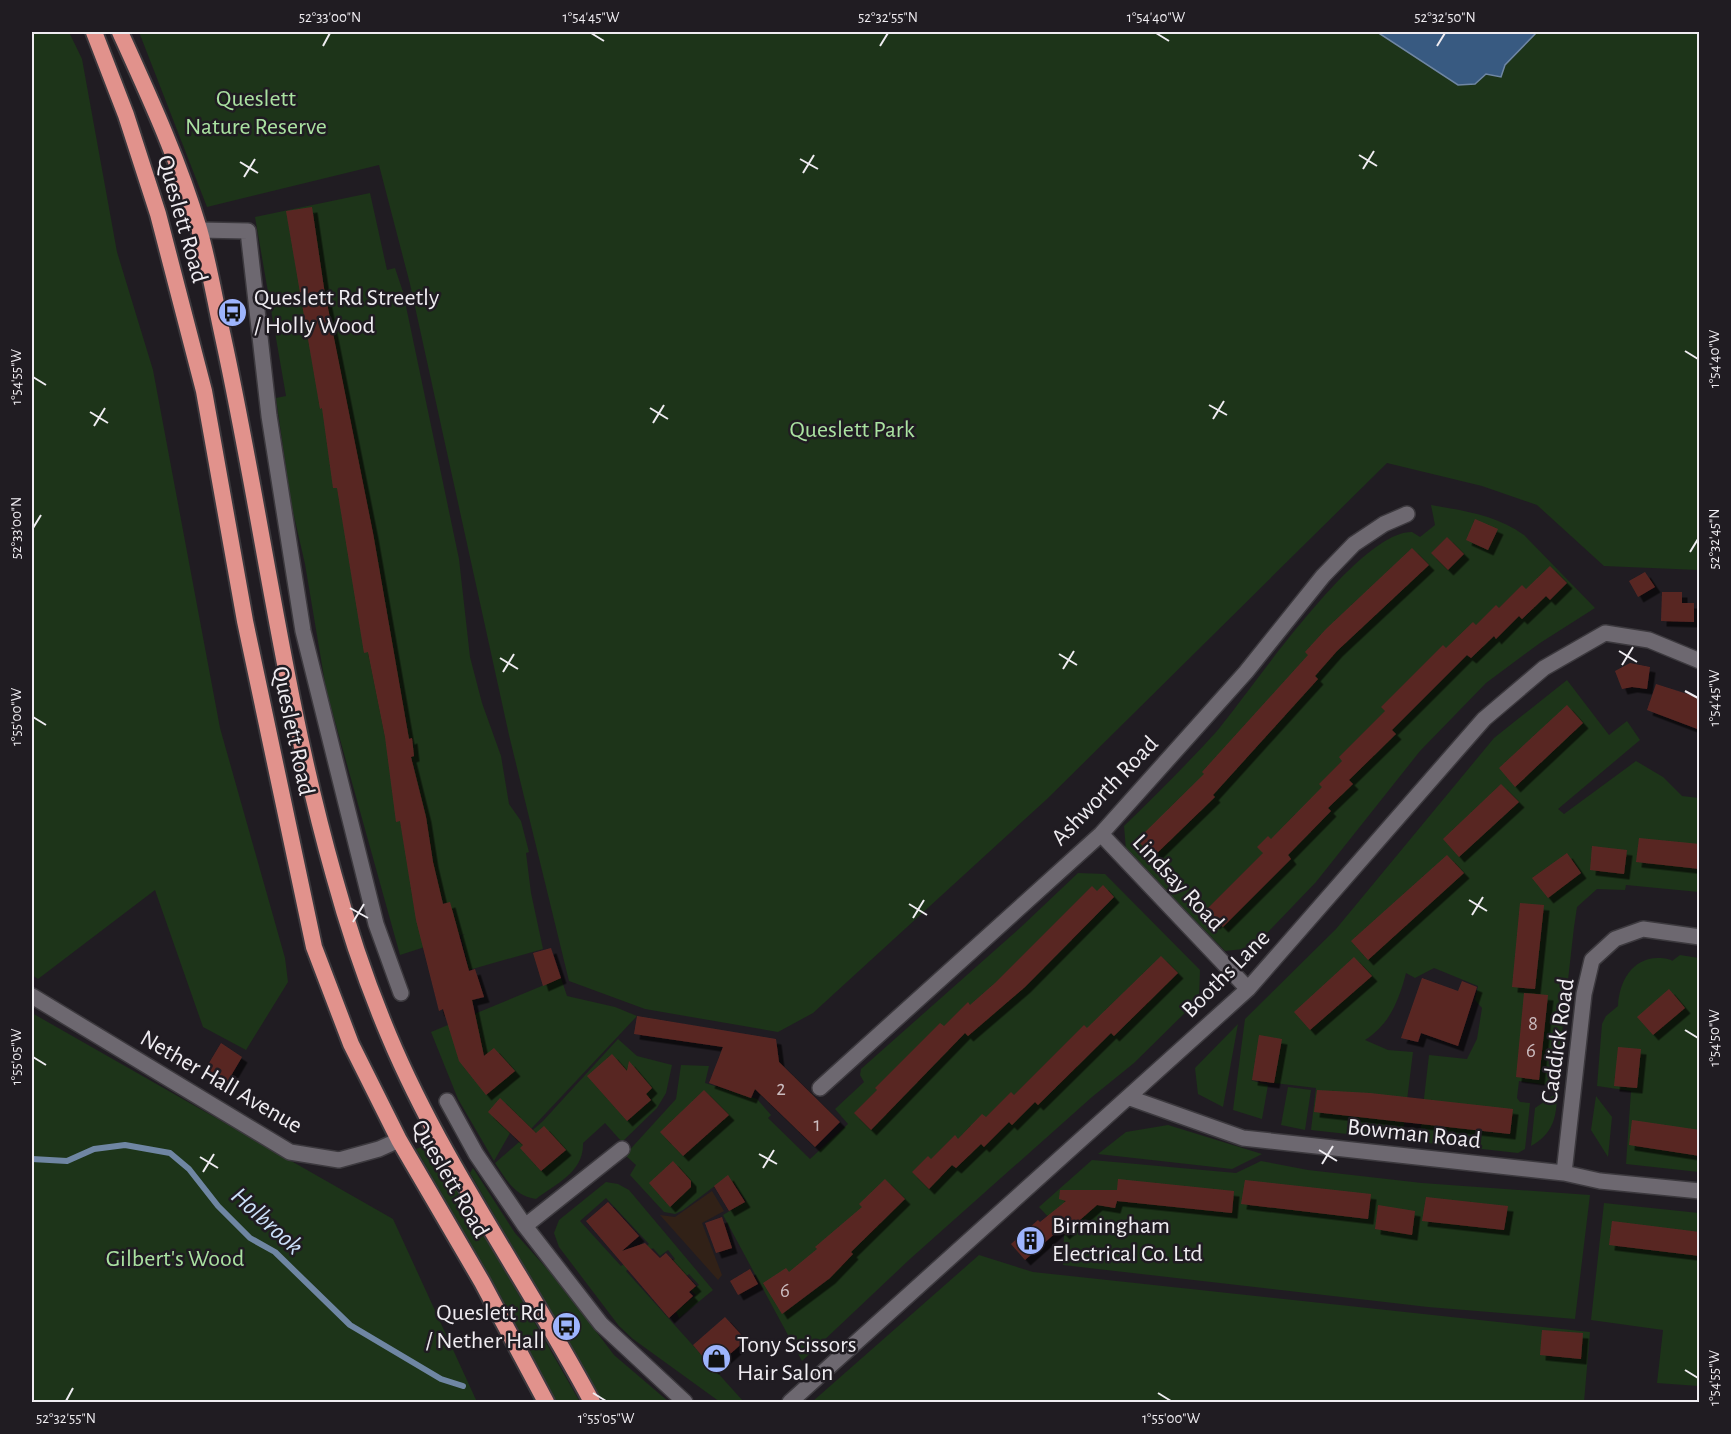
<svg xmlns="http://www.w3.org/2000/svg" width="1731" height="1434" viewBox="0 0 1731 1434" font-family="'Alegreya Sans',sans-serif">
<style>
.industrial{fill:#312117}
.green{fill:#1d3419;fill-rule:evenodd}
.water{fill:#385a81;stroke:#6f86a3;stroke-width:1.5}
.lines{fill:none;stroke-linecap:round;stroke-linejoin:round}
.stream{stroke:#6f86a3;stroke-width:6}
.building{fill:#592724;filter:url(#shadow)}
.minor-casing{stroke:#3c393e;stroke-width:18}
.trunk-casing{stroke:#3c393e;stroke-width:20}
.minor{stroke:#6d6870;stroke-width:15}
.trunk{stroke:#e1928c;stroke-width:16}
.ticks{fill:none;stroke:#efecf1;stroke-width:2}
.labels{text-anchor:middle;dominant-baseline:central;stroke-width:5;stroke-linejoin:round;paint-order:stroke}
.number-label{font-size:21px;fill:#cabbbe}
.park-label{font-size:24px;fill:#aae2a1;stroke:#201c22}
.street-label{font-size:24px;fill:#efecf1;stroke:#201c22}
.poi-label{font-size:24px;fill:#efecf1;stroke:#201c22;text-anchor:start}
.water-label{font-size:26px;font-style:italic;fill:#cce1fa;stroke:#201c22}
.neatline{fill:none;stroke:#efecf1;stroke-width:2}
.ticks-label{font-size:15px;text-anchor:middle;fill:#efecf1}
</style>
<defs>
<filter id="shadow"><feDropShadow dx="5.5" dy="5.5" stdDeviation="0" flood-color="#0009"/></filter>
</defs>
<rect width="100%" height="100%" fill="#201c22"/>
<path class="industrial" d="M 712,1191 L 724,1211 L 702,1223 L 722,1275 L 718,1280 L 660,1215 L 675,1217 Z"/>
<path class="green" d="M 32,32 L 69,32 L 82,59 L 117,252 L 153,370 L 220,728 L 285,958 L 288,982 L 246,1050 L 203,1027 L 155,890 L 38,979 L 32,975 Z
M 139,32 L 1699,32 L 1699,570 L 1604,566 L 1537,505 L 1482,486 L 1387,463 L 1047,799 L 813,1013 L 778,1032 L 645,1009 L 569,981 L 509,735 L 410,284 L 379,165 L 207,207 Z
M 370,193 L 387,270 L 395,268 L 403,292 L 459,559 L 470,657 L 482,703 L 501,756 L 509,804 L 521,821 L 529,852 L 526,853 L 531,893 L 543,949 L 469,970 L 461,936 L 465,934 L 400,955 L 326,689 L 305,564 L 291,503 L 276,398 L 286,396 L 255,217 Z
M 1431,505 C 1465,511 1496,515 1524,535 L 1595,608 L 1540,643 L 1486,683 L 1420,751 L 1316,882 L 1269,931 L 1252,948 L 1225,951 L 1126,850 L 1124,826 C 1156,795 1187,764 1217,731 C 1253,688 1358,531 1412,532 L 1420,537 L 1435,525 Z
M 1567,680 L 1609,735 L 1627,721 L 1640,740 L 1558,809 L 1564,814 L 1636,761 L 1663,777 L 1682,796 L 1699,798 L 1699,892 L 1626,885 L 1625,890 L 1597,889 L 1577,907 L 1574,927 L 1556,1086 L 1519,1081 L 1517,1098 L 1520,1102 L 1530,1103 L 1525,1149 L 1518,1153 L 1419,1142 L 1429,1055 L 1467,1059 L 1477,1039 L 1482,1008 L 1475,1000 L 1478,986 L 1434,968 L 1415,978 L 1406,973 C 1399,1000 1390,1024 1365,1040 L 1388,1050 L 1413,1052 L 1402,1140 L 1311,1130 L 1316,1088 L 1250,1080 L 1268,1085 L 1262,1119 L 1233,1110 L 1245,1019 L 1336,929 L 1494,738 Z
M 1078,873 L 1105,874 L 1200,970 L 1199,999 L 1134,1063 L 1092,1097 L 910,1259 L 802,1361 L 723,1215 L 746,1201 L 728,1176 L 683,1210 L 675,1214 L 664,1212 L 630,1175 L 636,1165 L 625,1155 L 676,1099 L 681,1065 L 709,1066 L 705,1083 L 757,1099 L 771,1115 L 768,1118 L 810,1159 L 848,1124 L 835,1109 L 864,1082 L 860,1075 L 861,1069 L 1021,927 Z
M 1680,955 L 1699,958 L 1699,1172 L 1626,1164 L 1631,1091 L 1597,1086 L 1602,1024 L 1606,1016 L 1618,1006 C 1619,981 1633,956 1661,958 C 1667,959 1671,959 1672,961 Z
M 561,978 L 567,996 L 615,1007 L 637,1016 L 531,1129 L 522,1120 L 510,1133 L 494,1161 L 458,1099 L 431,1032 Z
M 32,1013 L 393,1219 L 477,1402 L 32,1402 Z
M 1238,1024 L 1223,1107 L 1198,1094 L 1195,1068 Z
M 618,1039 L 637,1056 L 672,1065 L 666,1093 L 657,1108 L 622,1142 L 605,1123 L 583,1143 C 584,1172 557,1183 536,1199 C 514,1196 507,1180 495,1163 L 543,1121 Z
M 1288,1087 L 1311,1090 L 1305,1130 L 1281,1125 Z
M 1557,1093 C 1557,1117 1553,1134 1531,1146 L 1535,1108 Z
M 1596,1096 L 1612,1117 L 1608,1157 L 1591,1130 Z
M 1168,1125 L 1262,1154 L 1232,1169 L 1098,1154 L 1126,1132 Z
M 432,1143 L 580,1402 L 556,1402 L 505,1304 L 416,1149 Z
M 1092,1160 L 1236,1173 L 1261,1161 L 1308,1170 L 1422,1183 L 1590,1195 L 1575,1319 L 1428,1307 L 1063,1265 L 1064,1234 L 1039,1207 Z
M 473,1168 L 515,1233 L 557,1280 L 614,1355 L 669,1402 L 602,1402 L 470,1173 Z
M 606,1182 L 618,1184 L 629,1190 L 713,1290 L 679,1318 L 676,1311 L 696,1295 L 691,1290 L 699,1285 L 689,1274 L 680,1281 L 668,1265 L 675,1259 L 668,1250 L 660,1256 L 653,1248 L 626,1271 L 743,1401 L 720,1402 L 633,1339 L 619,1326 L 559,1247 L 554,1233 L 559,1220 ZM 606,1198 L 649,1244 L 621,1266 L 580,1221 Z
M 1604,1203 L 1699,1213 L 1699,1386 L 1657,1383 L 1663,1330 L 1591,1320 Z
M 979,1255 L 1033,1272 L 1590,1332 L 1584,1402 L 812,1402 Z"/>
<path class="water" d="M 1377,32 L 1537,32 L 1505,65 L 1501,77 L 1486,74 L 1475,84 L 1458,85 Z"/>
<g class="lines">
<path class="stream" d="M 32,1159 L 67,1161 L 94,1149 L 125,1145 L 170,1153 L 189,1169 L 218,1206 L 250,1238 L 275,1252 L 350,1325 L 441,1379 L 463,1386"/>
</g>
<path class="building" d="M 312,207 L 324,288 L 373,533 L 409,739 L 412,738 L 414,756 L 411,757 L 426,817 L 433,862 L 443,904 L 450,902 L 469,971 L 475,969 L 484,997 L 472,1000 L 484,1056 L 494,1048 L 515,1071 L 486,1095 L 459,1061 L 443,1009 L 439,1011 L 416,920 L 400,821 L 396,822 L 385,737 L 368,652 L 364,653 L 337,488 L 333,488 L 322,408 L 320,409 L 286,211 Z
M 1475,519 L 1498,529 L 1488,550 L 1466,540 Z
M 1447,537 L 1464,554 L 1448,570 L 1431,553 Z
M 1412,548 L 1429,565 L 1337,651 L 1315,676 L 1318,679 L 1213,795 L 1215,797 L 1153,857 L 1137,840 L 1204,774 L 1202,772 L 1308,655 L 1305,652 L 1326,629 Z
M 1550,566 L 1567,583 L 1550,600 L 1546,596 L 1522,619 L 1519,616 L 1496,639 L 1494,636 L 1471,658 L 1467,655 L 1392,730 L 1396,734 L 1349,780 L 1353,784 L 1328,808 L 1331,811 L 1288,855 L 1291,859 L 1223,927 L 1217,921 L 1215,924 L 1204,912 L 1263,853 L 1257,847 L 1268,836 L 1271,839 L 1322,787 L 1319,784 L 1342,761 L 1339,757 L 1385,711 L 1381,707 L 1443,645 L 1446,648 L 1473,622 L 1476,625 L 1496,605 L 1499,608 L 1522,585 L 1526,589 Z
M 1645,572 L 1655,587 L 1638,597 L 1629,581 Z
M 1662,592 L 1682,592 L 1682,603 L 1694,603 L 1694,622 L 1661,621 Z
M 1630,663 L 1650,667 L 1647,689 L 1632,687 L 1622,689 L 1615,671 Z
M 1656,684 L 1700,698 L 1700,730 L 1647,710 Z
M 1567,705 L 1583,723 L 1515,787 L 1499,768 Z
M 1501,784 L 1519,802 L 1459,857 L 1443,839 Z
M 1639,838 L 1700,844 L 1700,869 L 1636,862 Z
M 1592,846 L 1627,850 L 1624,874 L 1590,870 Z
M 1567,853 L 1581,873 L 1548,898 L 1532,878 Z
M 1447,855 L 1464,873 L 1368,960 L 1351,941 Z
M 1103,885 L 1114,897 L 1025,987 L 968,1036 L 965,1033 L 871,1130 L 854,1113 L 877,1090 L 875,1088 L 940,1023 L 944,1026 L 968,1002 L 970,1005 L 995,983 L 1092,886 L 1097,891 Z
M 1520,903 L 1544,905 L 1535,989 L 1512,987 Z
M 551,948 L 561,978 L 543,986 L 533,953 Z
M 1161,956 L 1178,973 L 1114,1036 L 1111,1033 L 1038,1105 L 1035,1102 L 1012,1125 L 1009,1122 L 984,1147 L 981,1144 L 956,1168 L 952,1165 L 929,1189 L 912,1172 L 928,1156 L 931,1159 L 955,1135 L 958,1139 L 982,1114 L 986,1117 L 1011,1092 L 1014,1095 L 1084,1025 L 1087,1028 Z
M 1354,957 L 1372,976 L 1310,1030 L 1294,1012 Z
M 1422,978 L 1458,991 L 1462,981 L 1477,987 L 1458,1046 L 1421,1033 L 1418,1042 L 1401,1038 Z
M 1669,989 L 1685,1008 L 1653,1035 L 1637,1017 Z
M 1524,993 L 1548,995 L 1539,1080 L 1516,1077 Z
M 637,1016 L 776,1039 L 779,1062 L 840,1122 L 815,1147 L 755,1089 L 751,1098 L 709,1083 L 723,1047 L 634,1034 Z
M 1259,1035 L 1282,1039 L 1274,1083 L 1252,1080 Z
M 221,1043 L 242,1057 L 225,1086 L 203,1073 Z
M 1618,1047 L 1641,1049 L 1637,1088 L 1614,1086 Z
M 612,1054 L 627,1071 L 629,1061 L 652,1088 L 646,1094 L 651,1100 L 627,1121 L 587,1076 Z
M 704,1090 L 729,1115 L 683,1156 L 660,1132 Z
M 1317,1090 L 1370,1093 L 1513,1109 L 1510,1134 L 1314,1112 Z
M 500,1098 L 536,1133 L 544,1126 L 566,1150 L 541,1171 L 520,1148 L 523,1145 L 488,1112 Z
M 1632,1120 L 1700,1130 L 1700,1156 L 1629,1145 Z
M 673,1161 L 691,1181 L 691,1187 L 670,1207 L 649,1183 Z
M 728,1175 L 745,1202 L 729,1211 L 714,1186 Z
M 885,1179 L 905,1199 L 851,1252 L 853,1254 L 830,1278 L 782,1314 L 763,1283 L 786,1268 L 789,1272 L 817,1249 L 815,1247 L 862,1207 L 859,1204 Z
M 1118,1179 L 1234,1191 L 1232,1213 L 1117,1201 L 1115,1208 L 1097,1205 L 1064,1234 L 1060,1229 L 1025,1260 L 1011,1244 L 1038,1220 L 1040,1222 L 1066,1201 L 1059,1199 L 1060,1190 L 1117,1190 Z
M 1245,1180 L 1371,1194 L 1368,1219 L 1241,1204 Z
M 1426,1197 L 1508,1206 L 1504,1230 L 1422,1221 Z
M 608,1202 L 639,1236 L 622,1251 L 645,1243 L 660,1258 L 666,1253 L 696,1286 L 689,1292 L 693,1296 L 669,1318 L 586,1221 Z
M 1378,1205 L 1415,1211 L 1412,1235 L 1375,1229 Z
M 722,1217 L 732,1248 L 716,1253 L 705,1223 Z
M 1612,1221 L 1700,1232 L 1700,1256 L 1609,1245 Z
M 750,1269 L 758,1284 L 738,1295 L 730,1281 Z
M 725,1317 L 746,1340 L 713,1369 L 693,1345 Z
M 1542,1330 L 1583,1333 L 1581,1359 L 1540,1355 Z"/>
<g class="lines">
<defs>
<path id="minor" d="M 199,230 L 248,231 L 269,416 L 303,631 L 376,924 L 401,993
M 1101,834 L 1248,989
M 32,996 L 290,1152 L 339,1160 L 379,1149 L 399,1140
M 820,1088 L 1101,834 L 1246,672 L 1323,576 L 1354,544 L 1384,524 L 1407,514
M 1130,1098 L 1243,1138 L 1564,1173 L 1600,1181 L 1700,1191
M 447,1101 L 476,1154 L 525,1226 L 601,1324 L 685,1402
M 1564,1173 L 1584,994 L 1592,960 L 1615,939 L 1643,929 L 1700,937
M 525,1226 L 622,1149
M 790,1402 L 1248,989 L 1484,719 L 1544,668 L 1605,633 L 1649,640 L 1700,661"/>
<path id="trunk" d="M 94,32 L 126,115 L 158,214 L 204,391 L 245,621 L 314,947 L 351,1044 L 399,1140 L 482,1282 L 546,1402
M 120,32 C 149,96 179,161 199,229 C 209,264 215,301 223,337 C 262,516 284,700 334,876 C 349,931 367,984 389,1036 C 443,1165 527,1280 592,1402"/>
</defs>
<use href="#minor" class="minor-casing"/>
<use href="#trunk" class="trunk-casing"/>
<use href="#minor" class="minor"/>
<use href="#trunk" class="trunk"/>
</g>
<path class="ticks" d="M 591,33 L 604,41M 1156,33 L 1169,41M 323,46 L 330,33M 880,46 L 888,33M 1437,46 L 1445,33M 1359,155 L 1377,166M 800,159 L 818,169M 240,162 L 258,173M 1363,169 L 1374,151M 803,173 L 814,155M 244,177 L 255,159M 1685,351 L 1698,359M 33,377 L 46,385M 1209,405 L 1227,415M 650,408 L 668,419M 90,412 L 108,423M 1213,419 L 1224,401M 653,423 L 664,405M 94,426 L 105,408M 33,528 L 41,515M 1690,552 L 1698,539M 1619,651 L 1637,662M 1059,654 L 1077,665M 500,658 L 518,669M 1622,665 L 1633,647M 1063,669 L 1074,651M 503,672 L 514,654M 1685,691 L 1698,698M 33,717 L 46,725M 1469,900 L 1487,911M 909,904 L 927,915M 350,908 L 368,918M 1472,915 L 1483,897M 913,918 L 924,900M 353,922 L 364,904M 1685,1030 L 1698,1038M 33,1057 L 46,1065M 1319,1150 L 1337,1161M 759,1154 L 777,1164M 200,1157 L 218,1168M 1322,1164 L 1333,1146M 763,1168 L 774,1150M 203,1172 L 214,1154M 1685,1370 L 1698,1378M 593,1393 L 606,1401M 1158,1393 L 1171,1401M 66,1401 L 73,1388"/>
<defs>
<symbol id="bus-disc" viewBox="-11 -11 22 22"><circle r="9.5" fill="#9db4fd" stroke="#201c22"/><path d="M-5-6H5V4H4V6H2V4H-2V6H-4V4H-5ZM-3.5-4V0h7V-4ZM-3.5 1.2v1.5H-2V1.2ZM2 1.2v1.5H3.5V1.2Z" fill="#111"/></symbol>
<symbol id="building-disc" viewBox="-11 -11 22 22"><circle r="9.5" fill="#9db4fd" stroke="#201c22"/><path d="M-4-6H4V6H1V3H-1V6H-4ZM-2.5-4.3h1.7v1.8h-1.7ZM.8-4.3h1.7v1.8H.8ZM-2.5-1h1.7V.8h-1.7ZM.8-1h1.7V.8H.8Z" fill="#111"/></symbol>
<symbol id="shop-disc" viewBox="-11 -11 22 22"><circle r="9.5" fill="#9db4fd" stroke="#201c22"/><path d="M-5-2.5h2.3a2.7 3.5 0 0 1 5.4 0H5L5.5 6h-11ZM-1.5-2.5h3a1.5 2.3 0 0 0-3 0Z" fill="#111"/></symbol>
</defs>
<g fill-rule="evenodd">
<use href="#bus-disc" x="216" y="296" width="33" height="33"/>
<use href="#building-disc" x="1014" y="1224" width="33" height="33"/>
<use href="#bus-disc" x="550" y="1310" width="33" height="33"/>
<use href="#shop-disc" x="700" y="1342" width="33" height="33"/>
</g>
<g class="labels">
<g class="number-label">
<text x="1533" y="1023">8</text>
<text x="1531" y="1050">6</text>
<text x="781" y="1088">2</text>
<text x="817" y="1124">1</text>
<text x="785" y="1290">6</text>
</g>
<g class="park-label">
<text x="256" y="99">Queslett<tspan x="256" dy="28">Nature Reserve</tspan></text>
<text x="852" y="430">Queslett Park</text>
<text x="175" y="1259">Gilbert's Wood</text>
</g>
<g class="street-label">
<text transform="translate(182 219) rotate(74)">Queslett Road</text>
<text transform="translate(293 731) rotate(78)">Queslett Road</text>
<text transform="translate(1105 791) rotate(-46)">Ashworth Road</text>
<text transform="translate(1178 883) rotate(47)">Lindsay Road</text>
<text transform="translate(1226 974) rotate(-45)">Booths Lane</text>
<text transform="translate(1558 1041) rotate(-82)">Caddick Road</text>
<text transform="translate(221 1082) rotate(30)">Nether Hall Avenue</text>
<text transform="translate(1414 1134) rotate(6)">Bowman Road</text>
<text transform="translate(450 1179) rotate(60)">Queslett Road</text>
</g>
<g class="poi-label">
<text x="254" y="298">Queslett Rd Streetly<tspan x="254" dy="28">/ Holly Wood</tspan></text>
<text x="1052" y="1226">Birmingham<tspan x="1052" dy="28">Electrical Co. Ltd</tspan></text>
<text x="545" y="1313" text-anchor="end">Queslett Rd<tspan x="545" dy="28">/ Nether Hall</tspan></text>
<text x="737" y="1345">Tony Scissors<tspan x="737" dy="28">Hair Salon</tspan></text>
</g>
<g class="water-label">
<text transform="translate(267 1221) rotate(42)">Holbrook</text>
</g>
</g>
<rect width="1731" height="1434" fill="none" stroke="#201c22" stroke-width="66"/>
<rect x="33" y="33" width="1665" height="1368" class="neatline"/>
<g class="ticks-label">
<text x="330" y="22">52°33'00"N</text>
<text x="591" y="22">1°54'45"W</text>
<text x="888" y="22">52°32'55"N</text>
<text x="1156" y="22">1°54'40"W</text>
<text x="1445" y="22">52°32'50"N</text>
<text transform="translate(1714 359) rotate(-90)" y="5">1°54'40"W</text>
<text transform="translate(16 377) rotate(-90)" y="5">1°54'55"W</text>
<text transform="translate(16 528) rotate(-90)" y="5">52°33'00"N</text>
<text transform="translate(1714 539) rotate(-90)" y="5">52°32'45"N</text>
<text transform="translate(1714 698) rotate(-90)" y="5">1°54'45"W</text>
<text transform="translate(16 717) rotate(-90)" y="5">1°55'00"W</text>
<text transform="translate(1714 1038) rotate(-90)" y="5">1°54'50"W</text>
<text transform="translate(16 1057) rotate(-90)" y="5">1°55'05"W</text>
<text transform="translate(1714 1378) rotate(-90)" y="5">1°54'55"W</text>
<text x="66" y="1423">52°32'55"N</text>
<text x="606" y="1423">1°55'05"W</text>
<text x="1171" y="1423">1°55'00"W</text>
</g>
</svg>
